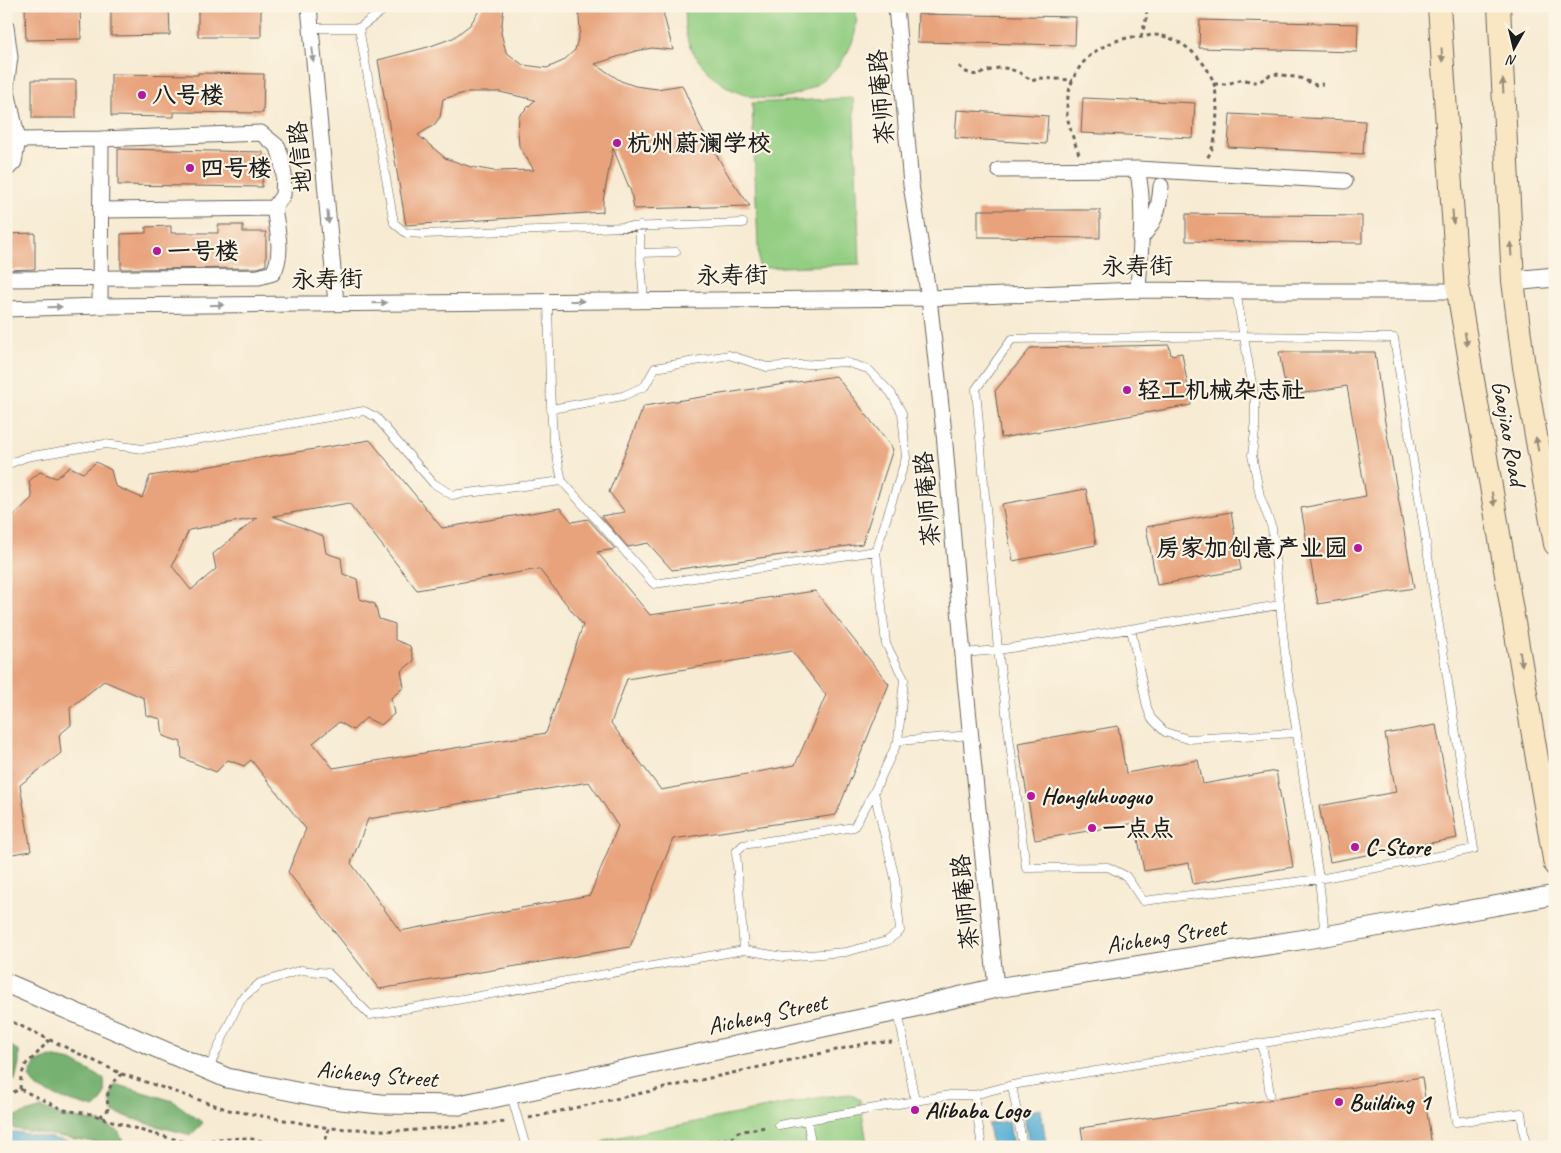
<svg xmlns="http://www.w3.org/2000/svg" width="1561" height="1153" viewBox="0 0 1561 1153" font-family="Caveat,'LXGW WenKai TC',sans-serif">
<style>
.green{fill:#93ce83;stroke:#587550}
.forest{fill:#76b171;stroke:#496646}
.water{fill:#58afd4;stroke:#3a6678}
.building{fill:#e8a37b;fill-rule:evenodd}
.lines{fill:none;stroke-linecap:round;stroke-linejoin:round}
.service-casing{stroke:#69645c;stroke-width:9}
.minor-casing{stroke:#69645c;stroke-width:17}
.tertiary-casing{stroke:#69645c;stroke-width:21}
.secondary-casing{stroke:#69645c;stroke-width:24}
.path{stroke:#69645c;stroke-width:3;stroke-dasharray:4 4;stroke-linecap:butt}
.service{stroke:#fff;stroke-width:8}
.minor{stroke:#fff;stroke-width:15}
.tertiary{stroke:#fff;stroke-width:19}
.secondary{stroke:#f9e7c3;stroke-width:22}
.oneway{fill:#999}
.oneway2{fill:#968c78}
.poi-dot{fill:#b5179e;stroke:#fcf5e5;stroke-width:2}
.labels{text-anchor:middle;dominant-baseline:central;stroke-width:4.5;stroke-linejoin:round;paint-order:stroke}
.poi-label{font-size:24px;font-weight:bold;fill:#1c1c1c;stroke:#fcf5e5;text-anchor:start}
.street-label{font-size:24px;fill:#1c1c1c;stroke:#fcf5e5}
</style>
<rect width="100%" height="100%" fill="#fcf5e5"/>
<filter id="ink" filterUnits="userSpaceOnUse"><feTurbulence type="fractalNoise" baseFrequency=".02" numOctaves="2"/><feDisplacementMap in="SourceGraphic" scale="10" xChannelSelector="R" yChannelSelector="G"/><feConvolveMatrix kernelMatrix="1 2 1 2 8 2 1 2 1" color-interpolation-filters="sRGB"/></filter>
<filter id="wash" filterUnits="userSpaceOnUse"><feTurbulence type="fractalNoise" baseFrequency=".0096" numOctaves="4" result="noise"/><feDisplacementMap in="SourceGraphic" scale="20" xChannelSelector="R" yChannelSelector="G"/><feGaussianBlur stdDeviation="1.12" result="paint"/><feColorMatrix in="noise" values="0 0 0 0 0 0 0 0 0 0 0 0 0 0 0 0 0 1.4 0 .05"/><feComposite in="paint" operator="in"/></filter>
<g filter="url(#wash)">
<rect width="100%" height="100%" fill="#f7ebd3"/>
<path class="green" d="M 684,6 L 855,6 C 856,12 857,19 856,25 C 855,44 843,62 830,74 C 793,108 739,107 706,69 C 697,59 688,47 686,33 C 684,24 685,15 684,6 Z
M 853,98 L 860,264 L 759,268 L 752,103 Z
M 850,1094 L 860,1100 L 867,1144 L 870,1147 L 594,1147 L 609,1139 L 822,1097 Z"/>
<path class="forest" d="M 6,1043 L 19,1051 L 19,1063 L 15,1081 L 6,1079 Z
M 50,1057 L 72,1061 L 104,1079 C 105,1091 105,1101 94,1108 L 63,1099 L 37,1088 L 29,1077 L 35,1063 Z
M 115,1084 L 173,1101 L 203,1123 L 191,1135 L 149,1124 L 113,1112 L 110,1097 Z
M 42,1108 L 61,1116 L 99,1122 L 118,1131 L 123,1141 L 93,1142 L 15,1129 L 6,1124 L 6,1119 Z"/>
<path class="water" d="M 1041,1109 L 1046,1143 L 1040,1147 L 1030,1147 L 1023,1112 Z
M 1009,1121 L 1013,1147 L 992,1147 L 988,1124 Z
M 15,1132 L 51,1138 L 85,1145 L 129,1145 L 133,1147 L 6,1147 L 6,1133 Z"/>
<g id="blocks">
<path class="building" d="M 25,6 L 80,6 L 81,39 L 26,40 Z
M 111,6 L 169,6 L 170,35 L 111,36 Z
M 198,6 L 261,6 L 261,37 L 198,37 Z
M 482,6 L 504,6 L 501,33 L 506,52 L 523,65 L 547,68 L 563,61 L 575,50 L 580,30 L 578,6 L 663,6 L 664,16 L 673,50 L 652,48 L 636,51 L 595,64 L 621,81 L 635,86 L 657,89 L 682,85 L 703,132 L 730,178 L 750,206 L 634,209 L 631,192 L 613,148 L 603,201 L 603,212 L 406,225 L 378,60 L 428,47 L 453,38 L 470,25 ZM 468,92 L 500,92 L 535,100 L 519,116 L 518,132 L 519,146 L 534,170 L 494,171 L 471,167 L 445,158 L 418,135 L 434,125 L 440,117 L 443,99 Z
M 918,14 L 1076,17 L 1075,45 L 917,42 Z
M 1200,20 L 1358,24 L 1357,52 L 1199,48 Z
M 198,73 L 264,74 L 263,113 L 174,112 L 174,117 L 111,116 L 111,74 L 198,75 Z
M 32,80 L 76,80 L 76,118 L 32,118 Z
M 1083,98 L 1195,103 L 1193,138 L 1081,133 Z
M 957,110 L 1048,116 L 1046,144 L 955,138 Z
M 1230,114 L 1365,121 L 1363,154 L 1228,147 Z
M 118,149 L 263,152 L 262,187 L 118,185 Z
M 978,210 L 1100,210 L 1100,238 L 978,237 Z
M 1186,214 L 1362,216 L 1362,243 L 1186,241 Z
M 218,225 L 243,225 L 243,232 L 266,232 L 266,265 L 258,268 L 121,269 L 121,234 L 146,233 L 146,227 L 171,226 L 171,233 L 218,233 Z
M 35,233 L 35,269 L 6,270 L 6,234 Z
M 1169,345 L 1171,355 L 1182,353 L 1191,405 L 1001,438 L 995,391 L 1031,348 Z
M 1279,352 L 1375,352 L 1382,405 L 1414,588 L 1318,604 L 1301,508 L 1366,496 L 1347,386 L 1287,396 Z
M 836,376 L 893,449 L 862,544 L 672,570 L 648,543 L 628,547 L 601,516 L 625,512 L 609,492 L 644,406 Z
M 370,440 L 442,528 L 560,508 L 572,522 L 588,519 L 615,549 L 597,552 L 650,615 L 815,591 L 889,684 L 836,815 L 673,839 L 630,947 L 379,989 L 288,872 L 306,829 L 251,760 L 244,766 L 228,760 L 216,772 L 182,758 L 181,742 L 163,736 L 161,719 L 146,715 L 144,698 L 104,681 L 70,708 L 71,725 L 59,735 L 61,753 L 20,785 L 31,851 L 6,855 L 6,523 L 32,498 L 29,481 L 40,472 L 56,478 L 70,467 L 83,473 L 96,462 L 111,470 L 115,486 L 142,498 L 150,476 ZM 349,503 L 417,590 L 539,569 L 583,625 L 546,733 L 333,768 L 313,743 L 339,722 L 353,730 L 366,718 L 381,725 L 394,714 L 391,698 L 404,687 L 401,671 L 414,661 L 410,646 L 395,640 L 395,624 L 379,619 L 375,604 L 360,599 L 357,579 L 343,574 L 341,558 L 326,553 L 323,536 L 273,516 ZM 257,518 L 213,554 L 216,569 L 191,590 L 172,566 L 189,530 ZM 792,651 L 826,695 L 795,765 L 661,790 L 611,723 L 627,679 ZM 589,782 L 618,826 L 590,895 L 400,931 L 351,863 L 368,819 Z
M 1086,489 L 1096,545 L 1013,561 L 1002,504 Z
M 1231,512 L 1241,570 L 1157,585 L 1146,527 Z
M 1436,725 L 1457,838 L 1330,862 L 1319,806 L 1396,792 L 1385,734 Z
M 1118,726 L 1126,773 L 1198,760 L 1203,784 L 1276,771 L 1293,867 L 1193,884 L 1189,863 L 1144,871 L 1135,823 L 1035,840 L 1018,743 Z
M 1422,1077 L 1432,1147 L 1084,1147 L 1081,1128 Z"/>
</g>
</g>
<g filter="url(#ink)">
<use href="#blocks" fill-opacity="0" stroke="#69645c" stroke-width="1"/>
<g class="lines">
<defs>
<path id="service" d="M 311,28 L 359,28 L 389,6
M 359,28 L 394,223 L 406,233 L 423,234 L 743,223
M 640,253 L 640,226
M 1236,291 L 1255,401 L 1255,431 L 1252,455 L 1260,496 L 1272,528 L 1286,662 L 1319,879 L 1325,936
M 644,300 L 640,253 L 676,252
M 548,301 L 550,389 L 553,437 L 562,481 L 654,584 L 876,551 L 886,644 L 904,679 L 898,741 L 874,792 L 854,827 L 743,845 L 736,852 L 744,950 L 784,957 L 846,952 L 887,941 L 900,931 L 895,878 L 874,792
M 551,409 L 623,396 L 645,386 L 655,368 L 729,355 L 767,367 L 845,362 L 868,369 L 891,393 L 902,413 L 906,458 L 876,551
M 6,465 L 26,457 L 105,444 L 143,449 L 364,411 L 376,417 L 433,483 L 452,495 L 562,481
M 1131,629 L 1147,707 L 1151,718 L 1165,732 L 1188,739 L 1297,733
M 963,653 L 998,650 L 1026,868 L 1108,867 L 1126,876 L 1143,901 L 1319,879 L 1474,849 L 1394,338 L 1244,336 L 1012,339 L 976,389 L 998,650 L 1280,605
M 898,741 L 971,735
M 898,1011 L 915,1101 L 950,1095 L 974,1095 L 1012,1085 L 1438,1014 L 1456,1122 L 1521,1113 L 1526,1147
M 1262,1044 L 1270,1094
M 208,1070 L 240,1000 L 260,983 L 301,970 L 328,973 L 370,1015 L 744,950
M 1012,1085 L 1023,1147
M 511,1095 L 526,1147
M 974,1095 L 982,1147
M 807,1120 L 812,1147
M 779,1125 L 915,1101"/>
<path id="minor" d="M 309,6 L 336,303
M 896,6 L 911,185 L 929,298 L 944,433 L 965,679 L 996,988
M 6,27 L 10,57 L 6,87 L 18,140
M 6,170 L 14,162 L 18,140 L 101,139
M 999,170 L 1137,169
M 1140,239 C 1156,221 1159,210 1161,186
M 6,279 L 259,277 L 273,273 C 284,254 277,229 274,208
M 1138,290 C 1140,251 1146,207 1137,169 L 1345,181
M 100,306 L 101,139 L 261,133 L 278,147 L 281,157 L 284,175 L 283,195 L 274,208 L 101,210
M 6,309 L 100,306 L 929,298 L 1138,290 L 1236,291 L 1458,291"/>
<path id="tertiary" d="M 1513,281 L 1555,277
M 6,983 L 227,1078 L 331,1099 L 381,1104 L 460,1105 L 898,1011 L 996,988 L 1325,936 L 1555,895"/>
<path id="secondary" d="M 1439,6 L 1458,291 L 1555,865
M 1499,6 L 1513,281 L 1524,367 L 1555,544"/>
</defs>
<use href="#service" class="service-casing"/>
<use href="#minor" class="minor-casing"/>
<use href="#tertiary" class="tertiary-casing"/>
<use href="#secondary" class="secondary-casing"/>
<path class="path" d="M 1173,6 L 1182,6
M 1141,37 L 1147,16 L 1146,6
M 959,66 C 975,82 981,71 999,68 C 1010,67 1024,74 1032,81 L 1040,78 L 1073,80
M 1214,84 L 1227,84 L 1243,79 L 1252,82 L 1259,82 L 1268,76 L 1276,74 L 1300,78 L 1316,85 L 1323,84
M 1079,154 C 1075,144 1066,119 1067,110 C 1067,72 1090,46 1127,38 C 1131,36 1137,38 1142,37 C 1145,37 1149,35 1153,35 C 1179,35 1207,60 1214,84 C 1216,92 1217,103 1217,111 C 1216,127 1217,144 1207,158
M 6,1019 L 122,1074 L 229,1110 L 329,1128
M 20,1089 L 21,1076 L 26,1064 L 35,1056 L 49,1040
M 6,1096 L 20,1089 L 64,1110 L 91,1114 L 146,1132 L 193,1144 L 218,1139 L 247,1138 L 293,1147
M 100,1117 L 108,1109 C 106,1093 109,1083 122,1074
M 529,1118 L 868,1043 L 892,1042
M 322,1147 L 327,1136 L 329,1128 L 404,1131 L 506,1122
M 693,1147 L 699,1143 L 733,1138 L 738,1132 L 766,1127"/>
<use href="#service" class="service"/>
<use href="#minor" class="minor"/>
<use href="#tertiary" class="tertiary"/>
<use href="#secondary" class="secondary"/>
</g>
<defs><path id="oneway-solid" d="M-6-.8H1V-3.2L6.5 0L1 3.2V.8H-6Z" transform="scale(1.25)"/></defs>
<g class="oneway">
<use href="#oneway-solid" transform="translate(313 55) rotate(85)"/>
<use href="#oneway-solid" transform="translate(328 217) rotate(85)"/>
<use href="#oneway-solid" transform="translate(577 301)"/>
<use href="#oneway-solid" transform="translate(380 303) rotate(-1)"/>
<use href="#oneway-solid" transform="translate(217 305) rotate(-1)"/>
<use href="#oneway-solid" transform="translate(55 307) rotate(-2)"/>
</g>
<g class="oneway2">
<use href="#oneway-solid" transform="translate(1442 55) rotate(86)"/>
<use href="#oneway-solid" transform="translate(1503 86) rotate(-93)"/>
<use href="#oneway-solid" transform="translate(1453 217) rotate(86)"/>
<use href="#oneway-solid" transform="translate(1511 249) rotate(-93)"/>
<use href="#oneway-solid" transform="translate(1466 339) rotate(80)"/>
<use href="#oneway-solid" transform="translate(1537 444) rotate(-100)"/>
<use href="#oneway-solid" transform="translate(1493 499) rotate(80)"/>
<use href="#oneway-solid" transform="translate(1521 659) rotate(81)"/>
</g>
</g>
<g class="poi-dot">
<circle cx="142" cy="95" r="5"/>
<circle cx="617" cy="143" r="5"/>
<circle cx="190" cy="168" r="5"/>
<circle cx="157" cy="251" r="5"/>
<circle cx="1127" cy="390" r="5"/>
<circle cx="1358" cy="548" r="5"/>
<circle cx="1031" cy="796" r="5"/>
<circle cx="1092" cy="828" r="5"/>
<circle cx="1355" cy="847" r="5"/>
<circle cx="1339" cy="1102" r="5"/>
<circle cx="915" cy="1110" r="5"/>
</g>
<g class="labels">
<g class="poi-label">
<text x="152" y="95">八号楼</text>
<text x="627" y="143">杭州蔚澜学校</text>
<text x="200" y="168">四号楼</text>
<text x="167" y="251">一号楼</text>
<text x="1137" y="390">轻工机械杂志社</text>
<text x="1348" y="548" text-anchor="end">房家加创意产业园</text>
<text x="1041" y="796">Hongluhuoguo</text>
<text x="1102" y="828">一点点</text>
<text x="1365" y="847">C-Store</text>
<text x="1349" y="1102">Building 1</text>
<text x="925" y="1110">Alibaba Logo</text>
</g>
<g class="street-label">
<text transform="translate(881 97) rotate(-95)">茶师庵路</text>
<text transform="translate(300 157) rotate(-95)">地信路</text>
<text transform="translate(1137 266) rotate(-1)">永寿街</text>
<text transform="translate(732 275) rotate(-1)">永寿街</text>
<text transform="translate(327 279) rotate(-1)">永寿街</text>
<text transform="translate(1509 433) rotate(80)">Gaojiao Road</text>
<text transform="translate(927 499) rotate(-95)">茶师庵路</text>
<text transform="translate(965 902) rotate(-96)">茶师庵路</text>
<text transform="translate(1166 936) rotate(-9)">Aicheng Street</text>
<text transform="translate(767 1014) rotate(-12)">Aicheng Street</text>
<text transform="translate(377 1074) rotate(5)">Aicheng Street</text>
</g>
</g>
<rect width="1561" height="1153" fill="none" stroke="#fcf5e5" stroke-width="25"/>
<g transform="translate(1514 48) rotate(188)" stroke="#fcf5e5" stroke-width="4" paint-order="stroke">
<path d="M0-4L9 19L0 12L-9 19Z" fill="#1c1c1c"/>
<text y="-8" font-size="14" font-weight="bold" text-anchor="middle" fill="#1c1c1c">N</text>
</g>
</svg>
